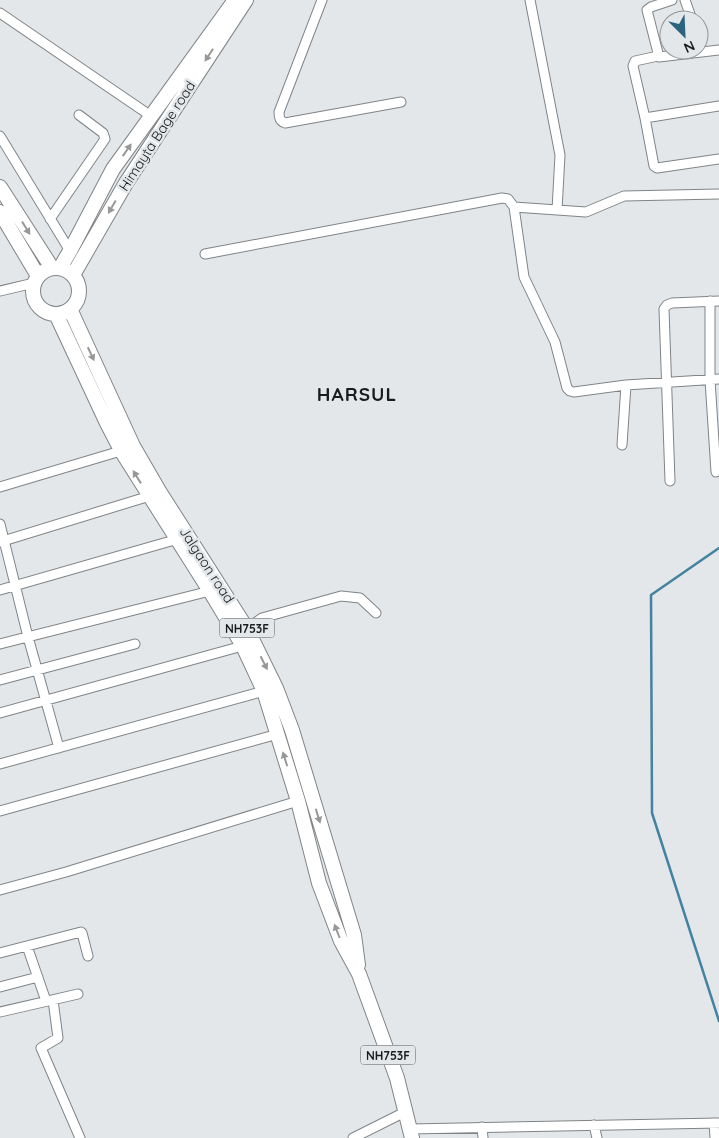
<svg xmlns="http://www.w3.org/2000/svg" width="719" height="1138" viewBox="0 0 719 1138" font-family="Quicksand,sans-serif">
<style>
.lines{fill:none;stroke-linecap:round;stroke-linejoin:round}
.stream{stroke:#4383a1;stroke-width:2.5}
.minor-casing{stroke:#818486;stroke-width:11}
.primary-casing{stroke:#818486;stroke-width:16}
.trunk-casing{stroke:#818486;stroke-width:16}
.minor{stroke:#fff;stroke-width:9}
.primary{stroke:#fff;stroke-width:14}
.trunk{stroke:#fff;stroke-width:14}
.oneway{fill:#989899}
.labels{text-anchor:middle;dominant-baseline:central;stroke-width:5;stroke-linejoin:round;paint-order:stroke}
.shield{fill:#e3e7ea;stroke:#56585a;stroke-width:1}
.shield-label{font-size:12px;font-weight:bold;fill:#1a1b1c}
.street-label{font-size:14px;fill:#1a1b1c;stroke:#e3e7ea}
.district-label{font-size:19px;font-weight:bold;letter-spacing:1px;fill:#1a1b1c;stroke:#e3e7ea}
</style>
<rect width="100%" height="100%" fill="#e3e7ea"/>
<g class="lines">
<path class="stream" d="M 719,548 L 651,595 L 652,813 L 719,1021"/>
<defs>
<path id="minor" d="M 322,0 L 279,112 C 279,118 280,121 285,123 L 401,102
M 530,0 L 560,155 L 557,210
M 672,0 L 651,7 L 647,10 L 659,57 L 719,50
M 685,0 L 692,20
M 0,13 L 151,116
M 658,56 L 635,61 L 633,66 L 645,118 L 654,166 L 657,168 L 719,159
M 645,118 L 719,106
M 0,136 L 70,251
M 514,207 L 586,212 L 624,196 L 719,194
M 50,219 L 105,139 L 103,133 L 79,115
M 205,254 L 502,198 L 508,199 L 514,207 L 524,277 L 555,342 L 567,388 L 570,391 L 574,392 L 626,385
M 0,291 L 34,283
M 710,301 L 710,380 L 716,472
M 622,445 L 626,385 L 719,379
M 670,481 L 664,309 L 667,305 L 672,303 L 719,301
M 0,487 L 124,450
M 0,524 L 28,637 L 59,748
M 0,542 L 153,495
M 0,590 L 178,539
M 247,629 L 262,618 L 341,596 L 360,598 L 376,613
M 0,644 L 210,591
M 0,680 L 135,644
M 0,713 L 246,645
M 0,764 L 264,691
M 0,811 L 278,734
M 0,890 L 66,872 L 298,801
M 27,946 L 46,1001
M 0,953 L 81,932 L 82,933 L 88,956
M 0,987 L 38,977
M 53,1000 L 58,1038 L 41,1048 L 80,1138
M 0,1012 L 78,994
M 714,1123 L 715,1138
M 594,1125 L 597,1138
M 482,1127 L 483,1138
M 410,1129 L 719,1123
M 353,1138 L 405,1112"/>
<path id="primary" d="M 60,268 L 70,251 L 113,169 L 235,0
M 73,275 L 126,183 L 246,0"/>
<path id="trunk" d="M 0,187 L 52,268
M 0,212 L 38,276
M33 291a23 23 0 1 1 46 0a23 23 0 1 1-46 0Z
M 70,309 L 133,446 L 159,491 L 247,629 L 276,688 L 292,730 L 354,935 L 358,965
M 56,314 L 107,423 L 122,452 L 210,591 L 243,646 L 264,691 L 298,801 L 319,883 L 341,941 L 359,974 L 397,1078 L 412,1138"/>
</defs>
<use href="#minor" class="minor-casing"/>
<use href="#primary" class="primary-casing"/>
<use href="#trunk" class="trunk-casing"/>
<use href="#minor" class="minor"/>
<use href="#primary" class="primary"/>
<use href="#trunk" class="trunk"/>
</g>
<defs><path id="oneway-solid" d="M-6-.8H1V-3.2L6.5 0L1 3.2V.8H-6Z" transform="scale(1.25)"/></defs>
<g class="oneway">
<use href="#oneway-solid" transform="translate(209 55) rotate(123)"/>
<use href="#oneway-solid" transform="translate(127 150) rotate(-55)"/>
<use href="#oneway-solid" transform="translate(112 207) rotate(120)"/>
<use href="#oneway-solid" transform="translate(26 228) rotate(58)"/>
<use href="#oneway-solid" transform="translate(91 354) rotate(65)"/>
<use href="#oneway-solid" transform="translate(137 477) rotate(-122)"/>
<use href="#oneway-solid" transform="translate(264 663) rotate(63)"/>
<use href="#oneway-solid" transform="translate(285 759) rotate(-107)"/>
<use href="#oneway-solid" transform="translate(318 816) rotate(73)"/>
<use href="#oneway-solid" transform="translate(337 931) rotate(-111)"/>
</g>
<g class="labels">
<g class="shield">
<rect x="219.5" y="618.5" width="55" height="19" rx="4"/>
<rect x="360.5" y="1045.5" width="55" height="19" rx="4"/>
</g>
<g class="shield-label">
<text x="247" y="628">NH753F</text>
<text x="388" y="1055">NH753F</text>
</g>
<g class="street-label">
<text transform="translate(157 136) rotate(-57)">Himayta Bage road</text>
<text transform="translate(207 565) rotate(57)">Jalgaon road</text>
</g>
<g class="district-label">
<text x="357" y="394">HARSUL</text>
</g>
</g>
<g transform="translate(684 35) rotate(156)"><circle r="24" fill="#e3e7ea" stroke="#939598"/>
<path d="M0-4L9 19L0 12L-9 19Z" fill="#2b647e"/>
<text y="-8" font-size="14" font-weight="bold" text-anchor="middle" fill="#1a1b1c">N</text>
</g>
</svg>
